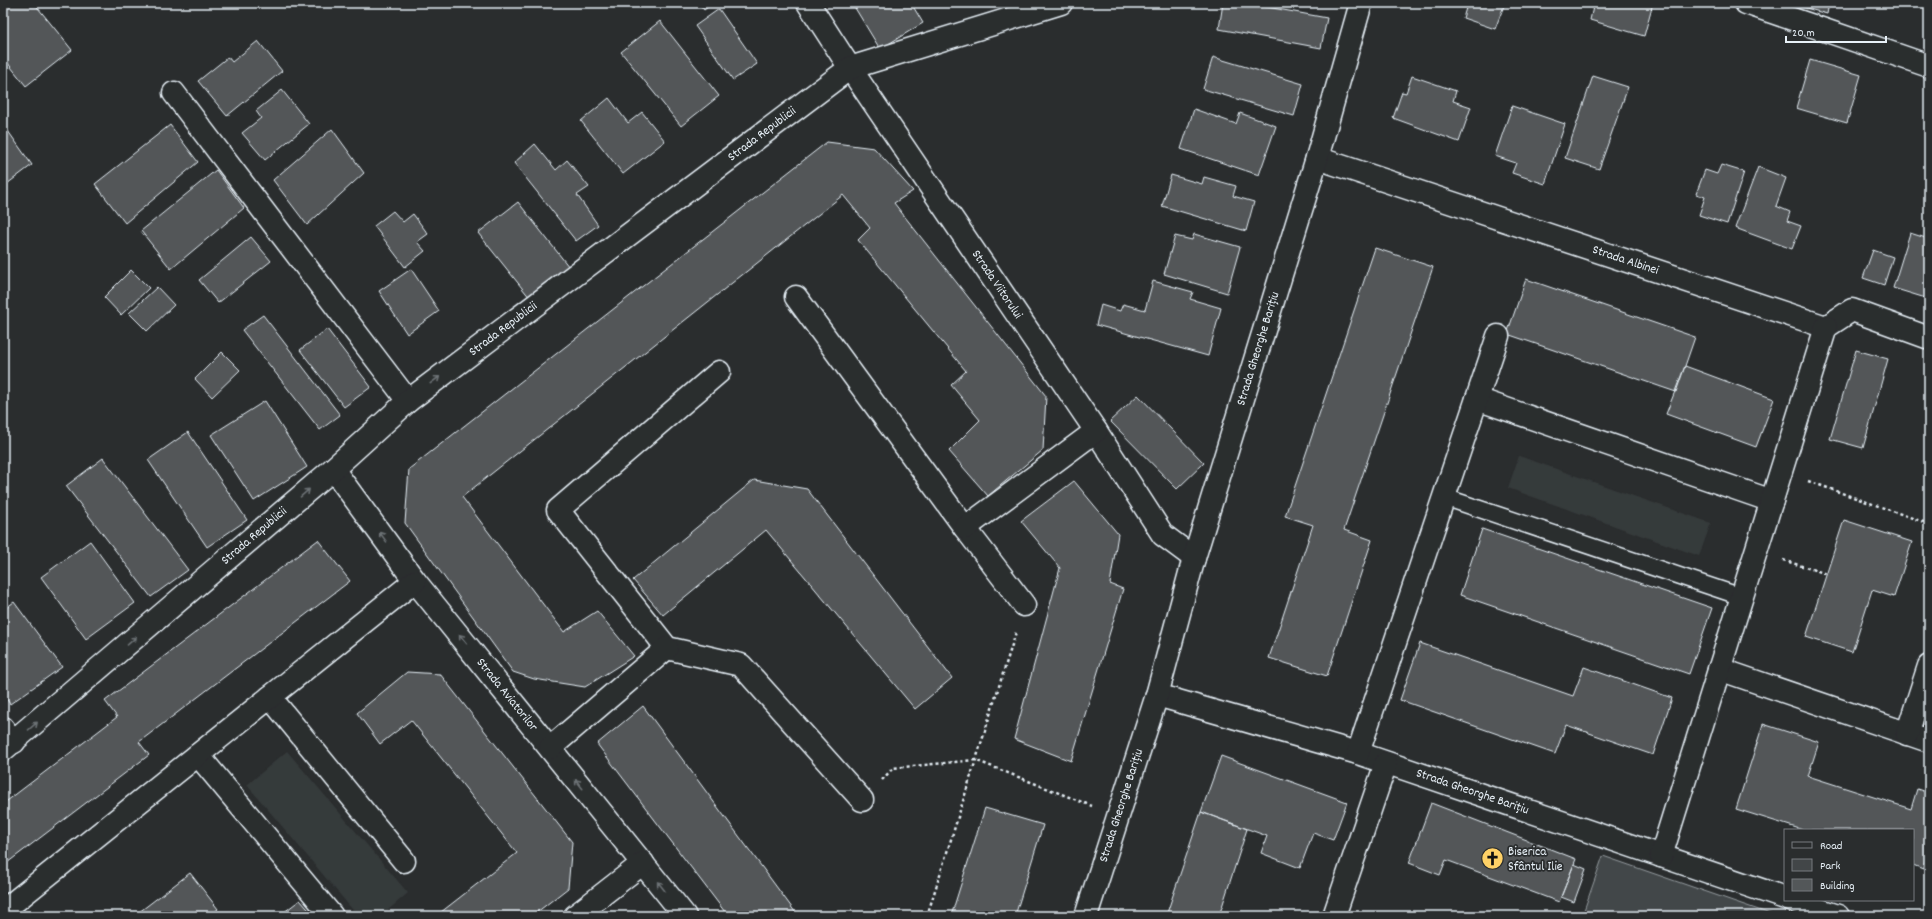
<svg xmlns="http://www.w3.org/2000/svg" width="1932" height="919" viewBox="0 0 1932 919" font-family="Dekko,sans-serif">
<style>
.built{fill:#363a3b}
.green{fill:#424648;stroke:#959ca0}
.building{fill:#535759;stroke:#e8f1f8}
.lines{fill:none;stroke-linecap:round;stroke-linejoin:round}
.service-casing{stroke:#e8f1f8;stroke-width:19}
.minor-casing{stroke:#e8f1f8;stroke-width:25}
.tertiary-casing{stroke:#e8f1f8;stroke-width:25}
.path{stroke:#e8f1f8;stroke-width:2.5;stroke-dasharray:3 3;stroke-linecap:butt}
.service{stroke:#2a2d2e;stroke-width:16}
.minor{stroke:#2a2d2e;stroke-width:22}
.tertiary{stroke:#2a2d2e;stroke-width:22}
.oneway{stroke:#6c7275}
.labels{text-anchor:middle;dominant-baseline:central;stroke-width:3.5;stroke-linejoin:round;paint-order:stroke}
.street-label{font-size:13px;fill:#e8f1f8;stroke:#2a2d2e}
.poi-label{font-size:13px;fill:#e8f1f8;stroke:#2a2d2e;text-anchor:start}
</style>
<rect width="100%" height="100%" fill="#2a2d2e"/>
<filter id="ink" filterUnits="userSpaceOnUse"><feTurbulence type="fractalNoise" baseFrequency=".025" numOctaves="2"/><feDisplacementMap in="SourceGraphic" scale="8" xChannelSelector="R" yChannelSelector="G"/><feConvolveMatrix kernelMatrix="1 2 1 2 8 2 1 2 1" color-interpolation-filters="sRGB"/></filter>
<g filter="url(#ink)">
<path class="built" d="M 1519,456 L 1711,523 L 1699,556 L 1508,488 Z
M 287,751 L 408,893 L 381,916 L 358,916 L 247,785 Z"/>
<path class="green" d="M 1603,856 L 1776,916 L 1582,916 Z"/>
<path class="building" d="M 3,3 L 34,3 L 72,50 L 26,86 L 3,57 Z
M 699,3 L 713,3 L 704,10 Z
M 852,3 L 911,3 L 923,23 L 880,49 Z
M 1223,3 L 1245,3 L 1327,18 L 1321,48 L 1219,29 Z
M 1451,3 L 1505,3 L 1495,29 L 1463,18 L 1466,8 Z
M 1594,3 L 1653,3 L 1644,36 L 1590,20 Z
M 1788,3 L 1829,3 L 1827,14 Z
M 719,9 L 757,64 L 733,80 L 695,26 Z
M 660,21 L 719,96 L 681,126 L 621,52 Z
M 258,41 L 282,71 L 227,116 L 198,81 L 228,57 L 232,62 Z
M 1213,57 L 1303,84 L 1294,116 L 1203,89 Z
M 1810,60 L 1861,75 L 1847,123 L 1796,108 Z
M 1412,76 L 1456,91 L 1453,101 L 1471,107 L 1459,142 L 1393,118 L 1402,92 L 1406,93 Z
M 1593,76 L 1628,87 L 1599,169 L 1565,158 Z
M 282,90 L 309,124 L 265,160 L 242,133 L 261,118 L 256,111 Z
M 609,98 L 628,123 L 642,112 L 665,141 L 623,174 L 581,121 Z
M 1512,106 L 1565,124 L 1545,184 L 1512,173 L 1516,163 L 1495,156 Z
M 1194,109 L 1236,124 L 1240,113 L 1276,126 L 1259,175 L 1181,149 Z
M 3,124 L 32,165 L 3,187 Z
M 170,125 L 198,162 L 125,223 L 95,184 Z
M 332,129 L 364,173 L 307,225 L 273,180 Z
M 827,142 L 874,148 L 913,191 L 894,203 L 1046,396 L 1043,450 L 988,496 L 949,451 L 980,420 L 951,385 L 966,371 L 858,240 L 870,228 L 843,195 L 462,497 L 564,632 L 597,611 L 634,656 L 585,687 L 534,679 L 513,672 L 405,523 L 409,469 Z
M 535,144 L 556,170 L 567,160 L 589,187 L 577,195 L 598,225 L 576,241 L 514,163 Z
M 1721,165 L 1744,172 L 1727,224 L 1699,215 L 1705,197 L 1696,194 L 1705,170 L 1717,174 Z
M 1758,167 L 1786,178 L 1776,206 L 1790,212 L 1787,221 L 1801,226 L 1792,249 L 1735,228 Z
M 216,170 L 244,208 L 171,269 L 141,231 Z
M 1171,175 L 1202,184 L 1204,177 L 1236,186 L 1233,196 L 1254,202 L 1246,231 L 1162,206 Z
M 518,202 L 569,267 L 530,298 L 478,233 Z
M 393,211 L 403,222 L 413,214 L 428,234 L 417,242 L 425,251 L 405,267 L 374,226 Z
M 1910,233 L 1929,239 L 1929,299 L 1893,288 Z
M 1194,234 L 1240,247 L 1227,293 L 1164,274 L 1175,236 L 1192,240 Z
M 251,237 L 271,261 L 218,303 L 199,280 Z
M 1375,248 L 1433,267 L 1344,530 L 1372,540 L 1327,676 L 1269,658 L 1313,525 L 1285,516 Z
M 1873,250 L 1893,257 L 1884,285 L 1863,278 Z
M 411,269 L 439,311 L 407,334 L 379,291 Z
M 131,270 L 149,288 L 121,315 L 104,297 Z
M 1526,279 L 1695,337 L 1676,392 L 1507,334 Z
M 1153,281 L 1193,292 L 1190,299 L 1221,308 L 1208,356 L 1096,325 L 1101,305 L 1120,311 L 1123,304 L 1145,310 Z
M 157,287 L 174,305 L 147,331 L 129,313 Z
M 263,315 L 340,415 L 320,430 L 242,330 Z
M 327,329 L 371,387 L 344,407 L 300,350 Z
M 1856,350 L 1888,359 L 1863,448 L 1830,439 Z
M 222,352 L 240,370 L 212,397 L 195,379 Z
M 1685,366 L 1774,399 L 1756,447 L 1666,414 Z
M 1138,395 L 1204,463 L 1177,489 L 1110,421 Z
M 265,401 L 307,467 L 254,501 L 211,435 Z
M 188,432 L 247,520 L 207,547 L 148,460 Z
M 103,458 L 188,570 L 151,597 L 66,486 Z
M 754,480 L 807,489 L 952,678 L 915,709 L 766,530 L 663,615 L 633,580 Z
M 1074,481 L 1118,534 L 1110,584 L 1123,589 L 1071,761 L 1014,739 L 1060,568 L 1021,521 Z
M 1844,520 L 1912,542 L 1894,597 L 1872,590 L 1852,652 L 1806,637 Z
M 1482,529 L 1712,608 L 1689,674 L 1460,595 Z
M 318,540 L 350,581 L 139,742 L 149,755 L 3,866 L 3,804 L 117,717 L 105,701 Z
M 90,541 L 135,603 L 86,639 L 41,577 Z
M 14,602 L 62,667 L 10,704 L 3,694 L 3,610 Z
M 1420,643 L 1573,696 L 1584,667 L 1672,698 L 1653,755 L 1566,725 L 1555,754 L 1400,700 Z
M 407,672 L 440,674 L 572,842 L 568,888 L 532,916 L 436,916 L 517,853 L 411,720 L 380,744 L 357,713 Z
M 643,706 L 798,916 L 728,916 L 597,744 Z
M 1763,724 L 1819,742 L 1808,776 L 1911,809 L 1917,789 L 1929,793 L 1929,856 L 1927,855 L 1923,869 L 1913,865 L 1913,830 L 1803,830 L 1736,809 Z
M 1221,756 L 1347,802 L 1333,840 L 1313,833 L 1300,868 L 1261,853 L 1267,836 L 1201,812 Z
M 1431,803 L 1576,859 L 1559,902 L 1446,860 L 1440,875 L 1409,863 Z
M 985,808 L 1043,825 L 1015,916 L 951,916 Z
M 1201,812 L 1247,829 L 1219,916 L 1166,916 Z
M 1574,864 L 1586,869 L 1574,902 L 1561,897 Z
M 190,873 L 218,909 L 210,916 L 134,916 Z
M 300,900 L 314,916 L 286,916 L 283,913 Z"/>
<g class="lines">
<defs>
<path id="service" d="M 1444,497 L 1742,597"/>
<g id="minor">
<path id="s1" d="M 808,3 L 850,68 L 1096,431 L 1163,535 L 1194,558"/>
<path d="M 1746,3 L 1929,66"/>
<path d="M 174,93 L 408,401"/>
<path id="s2" d="M 1317,158 L 1826,327 L 1852,310 L 1929,338"/>
<path d="M 796,297 L 965,528 L 1024,605"/>
<path d="M 719,372 L 558,510 L 667,648 L 741,665 L 862,800"/>
<path d="M 1477,399 L 1772,501"/>
<path id="s3" d="M 333,469 L 415,581 L 685,916"/>
<path d="M 965,528 L 1096,431"/>
<path d="M 1719,669 L 1929,741"/>
<path id="s4" d="M 1157,695 L 1358,753 L 1785,898"/>
<path d="M 270,697 L 404,861"/>
<path d="M 3,728 L 14,742"/>
<path d="M 1907,734 L 1929,666"/>
<path d="M 550,748 L 667,648"/>
<path d="M 1358,753 L 1498,336"/>
<path d="M 198,755 L 332,916"/>
<path d="M 1661,856 L 1826,327"/>
<path d="M 1790,900 L 1838,916"/>
<path d="M 3,911 L 415,581"/>
<path d="M 575,916 L 643,863"/>
<path d="M 1334,916 L 1386,763"/>
</g>
<g id="tertiary">
<path id="s5" d="M 3,750 L 333,469 L 408,401 L 850,68 L 1061,3"/>
<path id="s6" d="M 1086,916 L 1157,695 L 1194,558 L 1317,158 L 1361,3"/>
</g>
</defs>
<use href="#service" class="service-casing"/>
<use href="#minor" class="minor-casing"/>
<use href="#tertiary" class="tertiary-casing"/>
<path class="path" d="M 1808,481 L 1929,524
M 1783,560 L 1827,574
M 882,780 L 893,768 L 975,760 L 1092,806
M 927,916 L 1016,632"/>
<use href="#service" class="service"/>
<use href="#minor" class="minor"/>
<use href="#tertiary" class="tertiary"/>
</g>
<defs><path id="oneway-shaft" d="M-6 0H5M1.5-3L5.5 0L1.5 3" fill="none" stroke-width="1.6" stroke-linecap="round" stroke-linejoin="round"/></defs>
<g class="oneway">
<use href="#oneway-shaft" transform="translate(435 380) rotate(-37)"/>
<use href="#oneway-shaft" transform="translate(305 493) rotate(-41)"/>
<use href="#oneway-shaft" transform="translate(383 537) rotate(-126)"/>
<use href="#oneway-shaft" transform="translate(463 639) rotate(-129)"/>
<use href="#oneway-shaft" transform="translate(132 641) rotate(-41)"/>
<use href="#oneway-shaft" transform="translate(33 726) rotate(-41)"/>
<use href="#oneway-shaft" transform="translate(579 784) rotate(-129)"/>
<use href="#oneway-shaft" transform="translate(661 886) rotate(-129)"/>
</g>
</g>
<defs>
<symbol id="church-disc" viewBox="-11 -11 22 22"><circle r="9.5" fill="#ffd166" stroke="#2a2d2e"/><path d="M-1.2-6h2.4v3.5h3.3v2.4h-3.3V6h-2.4V-.1h-3.3v-2.4h3.3Z" fill="#111"/></symbol>
</defs>
<g fill-rule="evenodd">
<use href="#church-disc" x="1480" y="846" width="25" height="25"/>
</g>
<g class="labels">
<g class="street-label">
<text stroke="none"><textPath href="#s5" startOffset="978">Strada Republicii</textPath></text>
<text stroke="none"><textPath href="#s2" startOffset="325">Strada Albinei</textPath></text>
<text stroke="none"><textPath href="#s1" startOffset="339">Strada Viitorului</textPath></text>
<text stroke="none"><textPath href="#s5" startOffset="654">Strada Republicii</textPath></text>
<text stroke="none"><textPath href="#s6" startOffset="593">Strada Gheorghe Barițiu</textPath></text>
<text stroke="none"><textPath href="#s5" startOffset="330">Strada Republicii</textPath></text>
<text stroke="none"><textPath href="#s3" startOffset="285">Strada Aviatorilor</textPath></text>
<text stroke="none"><textPath href="#s4" startOffset="330">Strada Gheorghe Barițiu</textPath></text>
<text stroke="none"><textPath href="#s6" startOffset="116">Strada Gheorghe Barițiu</textPath></text>
</g>
<g class="poi-label">
<text x="1508" y="852">Biserica<tspan x="1508" dy="15">Sfântul Ilie</tspan></text>
</g>
</g>
<rect width="1932" height="919" fill="none" stroke="#2a2d2e" stroke-width="16"/>
<rect x="8" y="8" width="1916" height="903" fill="none" stroke="#e8f1f8" stroke-width="1.5" filter="url(#ink)"/>
<rect x="1784" y="829" width="130" height="72" fill="#2a2d2e" stroke="#767b7f"/>
<rect x="1792" y="842" width="20" height="6" fill="#2a2d2e" stroke="#767b7f"/>
<text x="1820" y="849" font-size="12" fill="#e8f1f8">Road</text>
<rect x="1792" y="859" width="20" height="12" fill="#424648" stroke="#767b7f"/>
<text x="1820" y="869" font-size="12" fill="#e8f1f8">Park</text>
<rect x="1792" y="879" width="20" height="12" fill="#535759" stroke="#767b7f"/>
<text x="1820" y="889" font-size="12" fill="#e8f1f8">Building</text>
<path d="M1786 36v6h100v-6" fill="none" stroke="#e8f1f8" stroke-width="2"/>
<text x="1792" y="36" font-size="12" fill="#e8f1f8" stroke="#2a2d2e" stroke-width="3" paint-order="stroke">20 m</text>
</svg>
